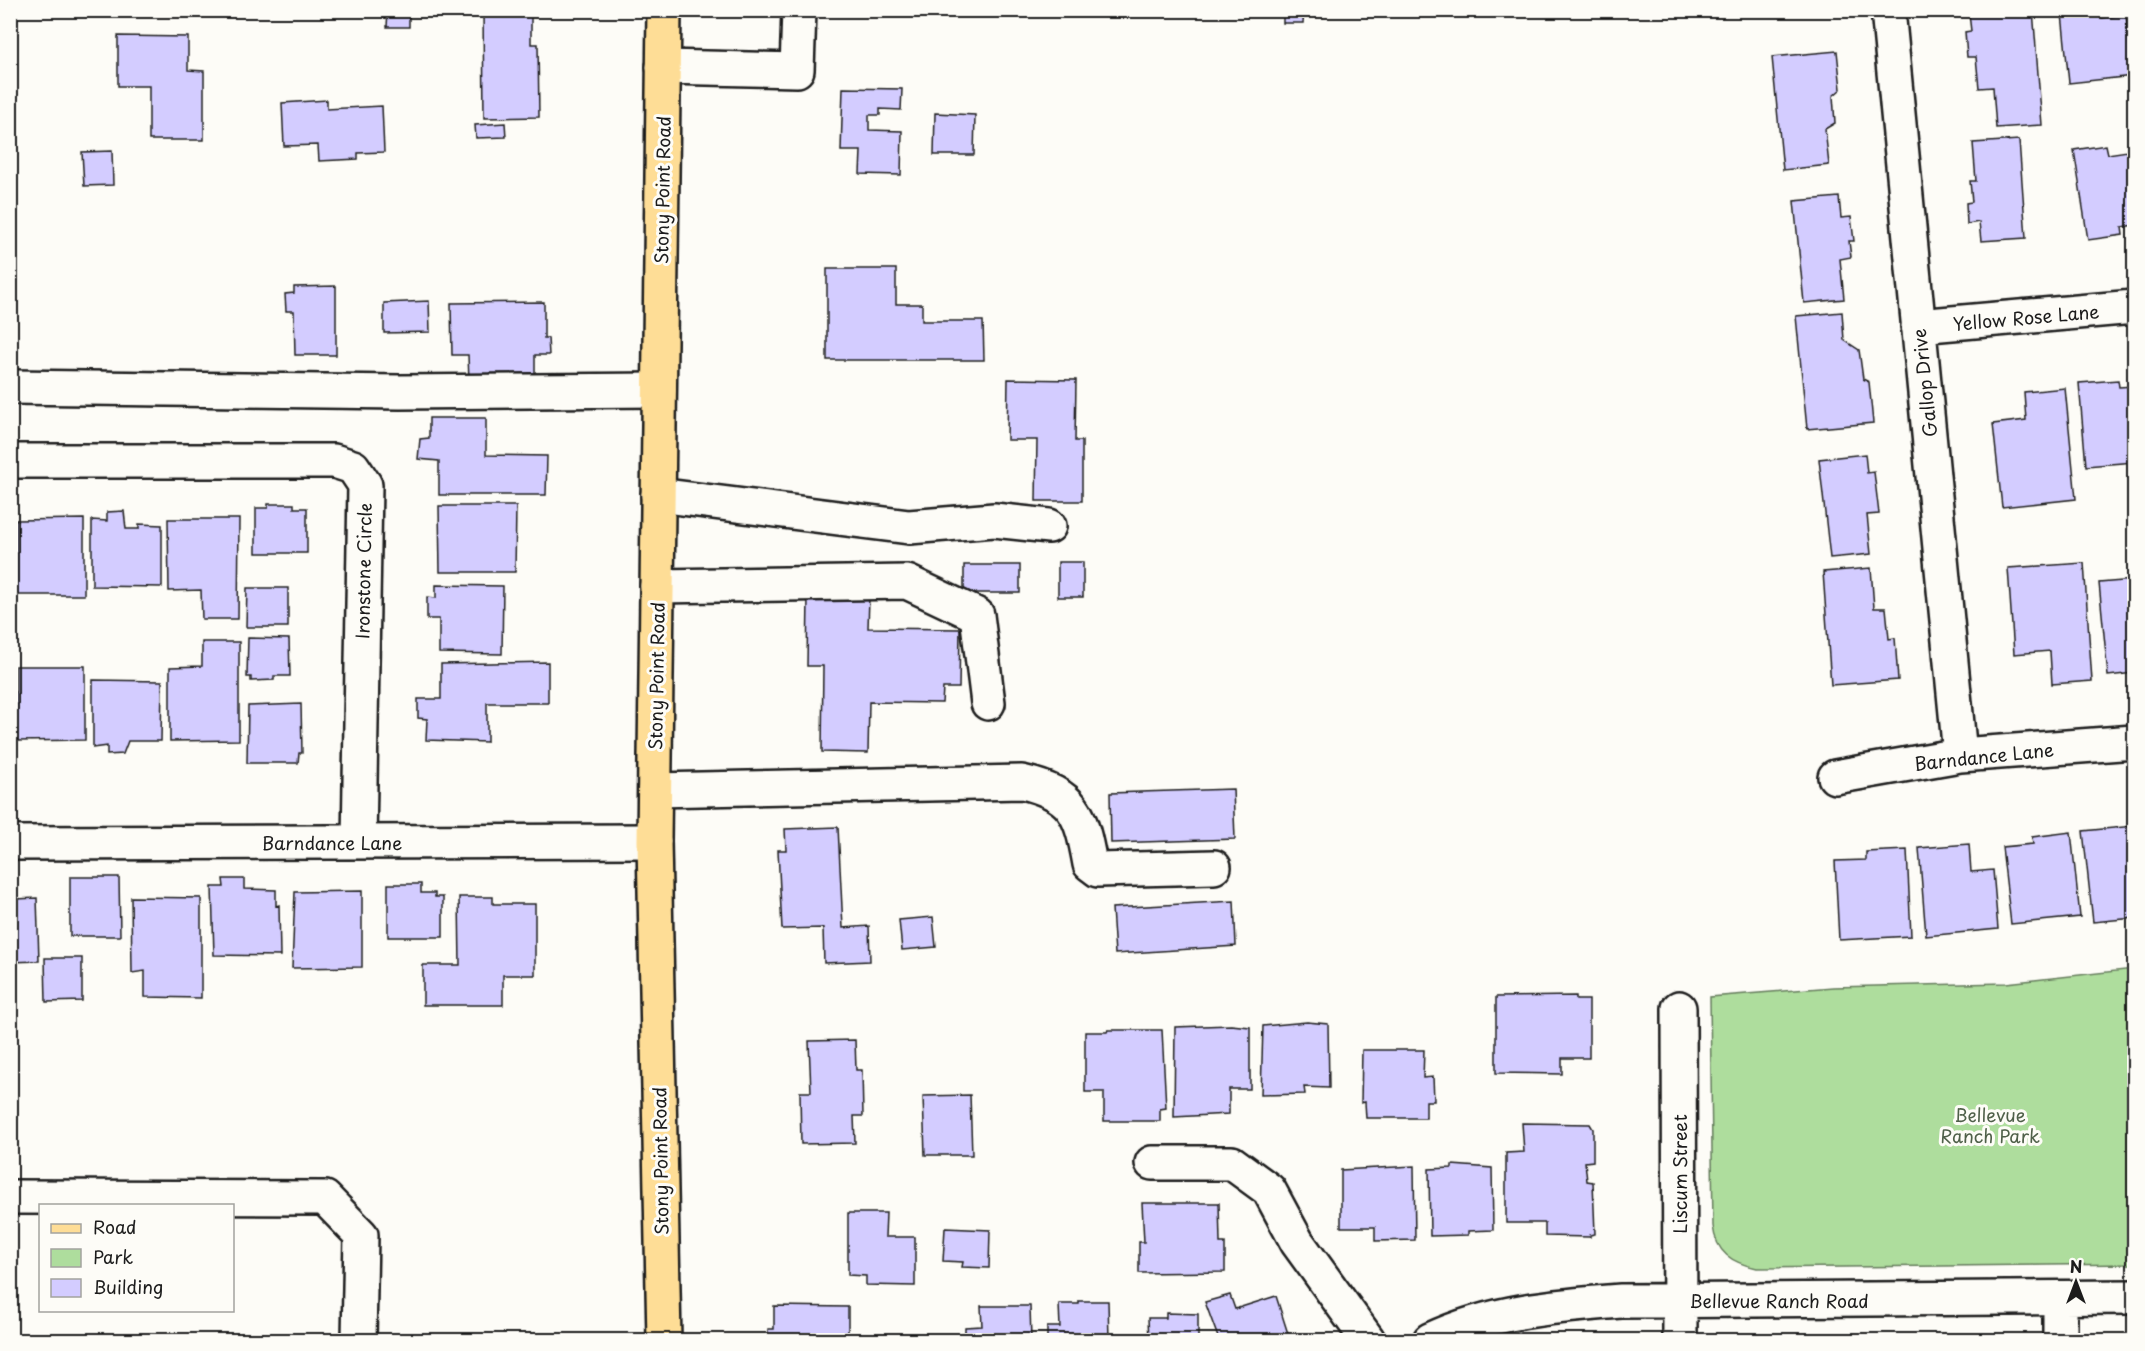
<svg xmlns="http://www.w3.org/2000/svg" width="2145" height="1351" viewBox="0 0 2145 1351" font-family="'Playpen Sans',sans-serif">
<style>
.green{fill:#aedd9d;stroke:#657c5c;stroke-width:1.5}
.building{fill:#d3ccff;stroke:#1c1c1c;stroke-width:1.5}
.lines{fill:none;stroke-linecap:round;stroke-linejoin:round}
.minor-casing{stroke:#1c1c1c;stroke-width:38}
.major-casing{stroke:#1c1c1c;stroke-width:38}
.minor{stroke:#fdfcf7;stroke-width:33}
.major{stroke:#fedd96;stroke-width:33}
.labels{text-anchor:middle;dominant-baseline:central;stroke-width:6;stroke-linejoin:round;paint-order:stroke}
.street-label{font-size:18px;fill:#1c1c1c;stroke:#fdfcf7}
.park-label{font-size:18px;fill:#4f6049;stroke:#fdfcf7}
</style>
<rect width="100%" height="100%" fill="#fdfcf7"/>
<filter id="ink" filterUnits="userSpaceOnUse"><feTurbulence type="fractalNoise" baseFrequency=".0167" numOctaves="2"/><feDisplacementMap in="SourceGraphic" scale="12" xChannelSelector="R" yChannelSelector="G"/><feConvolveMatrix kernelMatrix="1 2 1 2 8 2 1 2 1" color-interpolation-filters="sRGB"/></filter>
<g filter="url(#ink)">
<path class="green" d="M 2134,969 L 2134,1264 L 1757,1268 C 1732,1263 1716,1253 1713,1226 L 1710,997 L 1833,987 L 2006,983 Z"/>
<path class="building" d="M 388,10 L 409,10 L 409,27 L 387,27 Z
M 483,10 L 531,10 L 531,44 L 538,44 L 539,117 L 484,118 Z
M 1283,10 L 1304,10 L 1303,23 L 1283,23 Z
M 2033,10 L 2042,125 L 1996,128 L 1993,87 L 1979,88 L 1976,57 L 1967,57 L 1965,32 L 1971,31 L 1969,14 Z
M 2101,10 L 2102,18 L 2126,15 L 2133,76 L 2069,83 L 2062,14 Z
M 118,36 L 188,37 L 188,70 L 204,71 L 204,140 L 149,140 L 149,86 L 118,86 Z
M 1837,51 L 1841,89 L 1833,96 L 1835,123 L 1825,129 L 1829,165 L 1783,170 L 1772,57 Z
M 843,88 L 902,89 L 901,110 L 880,109 L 880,115 L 869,115 L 869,130 L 902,131 L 901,175 L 860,174 L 861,151 L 841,151 Z
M 327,100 L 327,109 L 382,106 L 384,152 L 358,153 L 358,159 L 319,161 L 318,145 L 284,146 L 282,103 Z
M 935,113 L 975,115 L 974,155 L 934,155 Z
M 505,123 L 506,137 L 476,138 L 475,125 Z
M 2019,140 L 2026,238 L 1981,241 L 1979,222 L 1967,224 L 1966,203 L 1972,202 L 1970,181 L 1976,181 L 1973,143 Z
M 2106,145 L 2108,154 L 2134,150 L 2134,225 L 2122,227 L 2123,235 L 2088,240 L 2074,150 Z
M 112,151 L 113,185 L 84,186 L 82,152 Z
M 1839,197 L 1841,218 L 1851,217 L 1854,241 L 1849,241 L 1851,257 L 1840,259 L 1844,299 L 1804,303 L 1794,201 Z
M 827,269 L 896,269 L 896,304 L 922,304 L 922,321 L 983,321 L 984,360 L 827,360 Z
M 336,286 L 336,355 L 295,355 L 294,311 L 286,311 L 285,294 L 294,293 L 294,287 Z
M 429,301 L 430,332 L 384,333 L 384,303 Z
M 544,302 L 544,338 L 548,338 L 549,355 L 535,355 L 535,379 L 469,380 L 468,355 L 452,355 L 451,303 Z
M 1842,312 L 1844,340 L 1859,350 L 1863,379 L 1869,382 L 1873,423 L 1807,429 L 1796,316 Z
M 1008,379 L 1076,380 L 1075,441 L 1082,441 L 1082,501 L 1036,501 L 1037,440 L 1007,440 Z
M 2118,380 L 2119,387 L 2134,386 L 2134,462 L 2086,466 L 2079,383 Z
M 2065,388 L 2076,499 L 2002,507 L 1993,424 L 2026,420 L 2024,392 Z
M 429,418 L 486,418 L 486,455 L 547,456 L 546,495 L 439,495 L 439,461 L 418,459 L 420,439 L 429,438 Z
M 1865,454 L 1867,473 L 1874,472 L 1879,514 L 1867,515 L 1871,554 L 1830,558 L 1819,459 Z
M 268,504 L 294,504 L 294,508 L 307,508 L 307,553 L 256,553 L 256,508 L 268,508 Z
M 439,506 L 516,506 L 515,572 L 440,572 Z
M 124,511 L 126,529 L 139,529 L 139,524 L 162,525 L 162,587 L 92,586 L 92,520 L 107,521 L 107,512 Z
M 84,519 L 84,595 L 16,595 L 16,520 Z
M 168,519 L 239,519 L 238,619 L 202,619 L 201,590 L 169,591 Z
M 1058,562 L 1083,562 L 1083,597 L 1058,597 Z
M 2084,563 L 2092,681 L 2052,684 L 2050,651 L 2014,654 L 2008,568 Z
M 964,565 L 1020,565 L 1020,593 L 964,593 Z
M 1871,568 L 1874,608 L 1886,608 L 1889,639 L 1895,638 L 1898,680 L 1831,685 L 1823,572 Z
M 2134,580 L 2134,673 L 2108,676 L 2099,583 Z
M 436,585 L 503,586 L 502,654 L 439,653 L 439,619 L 427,619 L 427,597 L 436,598 Z
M 247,588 L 288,588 L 288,627 L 246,627 Z
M 808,597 L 869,598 L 868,628 L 960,629 L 959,688 L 943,688 L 942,703 L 869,702 L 868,753 L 822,752 L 823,666 L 807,666 Z
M 248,638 L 289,639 L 290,676 L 274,676 L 274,680 L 251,681 L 251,677 L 247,677 Z
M 202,642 L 239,642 L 239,740 L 170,741 L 170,667 L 202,666 Z
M 548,662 L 548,703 L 487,703 L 487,742 L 426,740 L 427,719 L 418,718 L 418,699 L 441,699 L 441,664 Z
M 16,666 L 85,666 L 85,740 L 16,741 Z
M 93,680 L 162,681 L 161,741 L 128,741 L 123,754 L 107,755 L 107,746 L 93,748 Z
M 301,704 L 302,753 L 299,753 L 298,763 L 247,763 L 248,706 Z
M 1233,789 L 1235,839 L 1111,843 L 1110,793 Z
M 2134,826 L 2134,918 L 2093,922 L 2083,831 Z
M 838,827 L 843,928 L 869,926 L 870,961 L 824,963 L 823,928 L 782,929 L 778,850 L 786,850 L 785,829 Z
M 2071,832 L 2080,917 L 2011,924 L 2002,847 L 2033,844 L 2032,837 Z
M 1969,844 L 1971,872 L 1993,870 L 1998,929 L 1926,936 L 1919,848 Z
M 1907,850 L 1911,936 L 1839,940 L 1835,861 L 1866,860 L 1866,852 Z
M 70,877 L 119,877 L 120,936 L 70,936 Z
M 223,879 L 244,879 L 244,889 L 276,890 L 276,906 L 279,905 L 280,956 L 214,955 L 212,887 L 224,887 Z
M 388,884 L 421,884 L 421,893 L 435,893 L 435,897 L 443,897 L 443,937 L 388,937 Z
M 362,891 L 362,967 L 292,968 L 295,892 Z
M 131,897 L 201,898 L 201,998 L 145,997 L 145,971 L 132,973 Z
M 459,897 L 493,897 L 493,904 L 535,904 L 535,975 L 503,975 L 503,1005 L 423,1005 L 423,965 L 460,965 Z
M 37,898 L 39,961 L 10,962 L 10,904 L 15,904 L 16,899 Z
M 1234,901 L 1236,946 L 1115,954 L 1112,908 Z
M 933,917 L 936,947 L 902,950 L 899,920 Z
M 45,958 L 82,958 L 82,1001 L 46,1002 Z
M 1576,996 L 1576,1000 L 1589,1000 L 1589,1058 L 1562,1058 L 1562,1074 L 1496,1073 L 1496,997 Z
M 1307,1022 L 1328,1024 L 1329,1088 L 1304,1087 L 1305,1094 L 1261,1095 L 1263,1026 Z
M 1231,1025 L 1250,1027 L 1250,1089 L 1229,1089 L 1229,1114 L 1174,1117 L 1175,1027 Z
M 1108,1030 L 1162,1030 L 1166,1108 L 1160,1109 L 1160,1121 L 1104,1121 L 1104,1092 L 1085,1092 L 1085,1032 L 1107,1032 Z
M 855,1040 L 856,1070 L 862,1070 L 863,1116 L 854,1116 L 855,1143 L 801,1144 L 800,1092 L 811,1092 L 809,1041 Z
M 1362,1050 L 1424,1050 L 1423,1078 L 1433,1077 L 1434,1101 L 1426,1101 L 1426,1118 L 1366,1118 L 1365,1102 L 1361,1103 Z
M 970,1095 L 972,1155 L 925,1155 L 923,1096 Z
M 1522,1123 L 1590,1124 L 1593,1129 L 1593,1161 L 1585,1162 L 1587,1181 L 1593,1182 L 1595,1234 L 1590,1235 L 1590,1237 L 1545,1236 L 1545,1223 L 1506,1223 L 1506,1153 L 1524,1152 Z
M 1452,1165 L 1492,1168 L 1493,1230 L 1468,1231 L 1468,1235 L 1430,1236 L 1429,1169 L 1452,1168 Z
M 1414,1166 L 1415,1240 L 1375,1241 L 1375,1227 L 1341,1227 L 1341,1170 Z
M 1142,1203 L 1219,1203 L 1220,1243 L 1225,1243 L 1225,1272 L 1139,1273 L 1139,1242 L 1144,1242 Z
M 848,1213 L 886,1213 L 885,1237 L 915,1237 L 915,1286 L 866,1285 L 866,1276 L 848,1275 Z
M 945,1228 L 990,1230 L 989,1268 L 962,1267 L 963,1262 L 943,1261 Z
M 1230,1295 L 1235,1309 L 1276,1296 L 1290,1340 L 1242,1340 L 1240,1336 L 1229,1340 L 1219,1340 L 1205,1302 Z
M 1079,1301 L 1108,1301 L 1109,1340 L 1047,1340 L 1047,1327 L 1060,1327 L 1059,1304 L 1079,1304 Z
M 774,1306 L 848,1307 L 848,1340 L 768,1340 L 768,1329 L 774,1329 Z
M 981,1306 L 1030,1306 L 1031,1340 L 965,1340 L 965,1327 L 982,1326 Z
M 1166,1313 L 1198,1314 L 1198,1340 L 1149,1340 L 1148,1318 L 1166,1318 Z"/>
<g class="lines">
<defs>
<path id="minor" d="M 1888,10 L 1960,755
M 663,67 L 797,70 L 799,10
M 1918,326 L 2134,307
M 10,387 L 400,392 L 659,390
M 10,461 L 334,461 L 353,467 L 365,485 L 359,842
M 658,495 L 909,527 L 994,520 L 1049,526
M 657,586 L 907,582 L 977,615 L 988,703
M 1835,777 L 1960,755 L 2134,742
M 655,790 L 1022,782 C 1075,794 1081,814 1090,864 L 1098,870 L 1214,867
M 10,843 L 654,841
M 1679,1008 L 1680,1340
M 1152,1163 L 1232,1163 L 1269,1190 L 1297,1242 L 1368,1340
M 10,1197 L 325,1198 L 361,1235 L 359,1340
M 2060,1298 L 2060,1340
M 1430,1340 C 1491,1311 1555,1306 1621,1301 L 2134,1297"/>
<path id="major" d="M 664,1340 L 654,841 L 664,10"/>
</defs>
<use href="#minor" class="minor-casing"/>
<use href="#major" class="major-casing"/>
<use href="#minor" class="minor"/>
<use href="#major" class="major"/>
</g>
</g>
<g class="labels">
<g class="street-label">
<text transform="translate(662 190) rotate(-89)">Stony Point Road</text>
<text transform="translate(2026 317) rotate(-5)">Yellow Rose Lane</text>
<text transform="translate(1924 383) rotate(-96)">Gallop Drive</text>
<text transform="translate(363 571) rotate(-89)">Ironstone Circle</text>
<text transform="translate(656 676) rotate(-89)">Stony Point Road</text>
<text transform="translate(1984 756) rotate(-6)">Barndance Lane</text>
<text x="332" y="842">Barndance Lane</text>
<text transform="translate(660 1161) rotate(-91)">Stony Point Road</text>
<text transform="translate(1679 1174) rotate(-90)">Liscum Street</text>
<text x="1779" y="1300">Bellevue Ranch Road</text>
</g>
<g class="park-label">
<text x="1990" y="1114">Bellevue<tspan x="1990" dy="21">Ranch Park</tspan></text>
</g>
</g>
<rect width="2145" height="1351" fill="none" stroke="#fdfcf7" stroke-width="36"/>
<rect x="18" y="18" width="2109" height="1315" fill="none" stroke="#1c1c1c" stroke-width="2" filter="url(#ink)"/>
<rect x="39" y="1204" width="195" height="108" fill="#fdfcf7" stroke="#a3a29f" stroke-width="1.5"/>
<rect x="51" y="1224" width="30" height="9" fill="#fedd96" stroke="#a3a29f" stroke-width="1.5"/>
<text x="93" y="1234" font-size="18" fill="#1c1c1c">Road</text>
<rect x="51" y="1249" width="30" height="18" fill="#aedd9d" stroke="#a3a29f" stroke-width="1.5"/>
<text x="93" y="1264" font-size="18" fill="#1c1c1c">Park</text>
<rect x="51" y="1279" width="30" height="18" fill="#d3ccff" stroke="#a3a29f" stroke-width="1.5"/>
<text x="93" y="1294" font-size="18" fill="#1c1c1c">Building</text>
<g transform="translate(2076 1282)" stroke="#fdfcf7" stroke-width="4.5" paint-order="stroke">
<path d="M0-4.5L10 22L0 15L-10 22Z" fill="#1c1c1c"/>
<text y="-9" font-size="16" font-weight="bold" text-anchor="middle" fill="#1c1c1c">N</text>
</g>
</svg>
